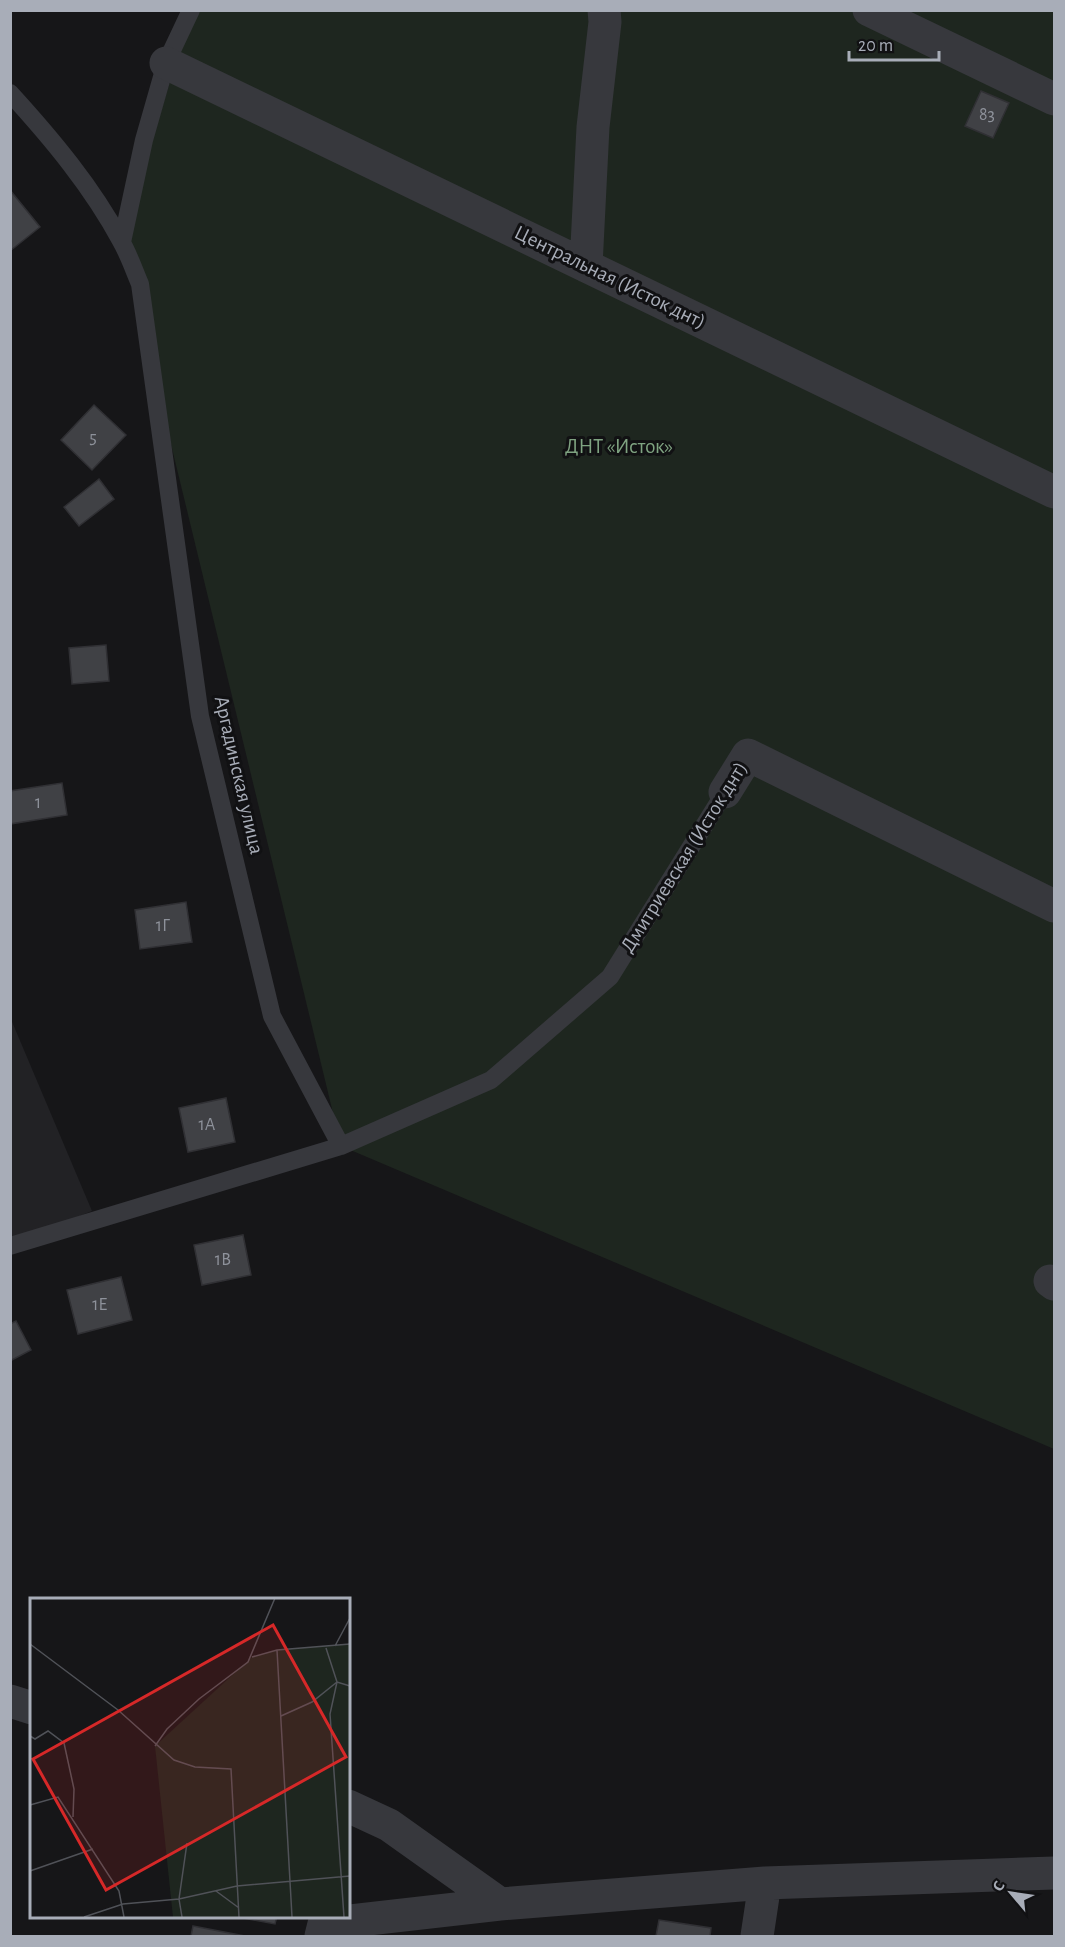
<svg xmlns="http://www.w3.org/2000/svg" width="1065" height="1947" viewBox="0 0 1065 1947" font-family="'Alegreya Sans',sans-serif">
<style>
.built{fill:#222225}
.green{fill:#1e261f}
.building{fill:#404145;stroke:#303034;stroke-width:1.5}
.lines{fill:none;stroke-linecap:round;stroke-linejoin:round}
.service{stroke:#37383d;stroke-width:18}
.minor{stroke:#37383d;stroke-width:33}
.labels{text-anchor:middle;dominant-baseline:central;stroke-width:6;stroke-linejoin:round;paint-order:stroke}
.number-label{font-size:18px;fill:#8e929b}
.street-label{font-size:21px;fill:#a8adb8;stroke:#111113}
.park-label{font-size:21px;fill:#7fa381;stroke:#111113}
.inset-road{fill:none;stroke:#505258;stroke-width:1.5}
.view{fill:#d62828;fill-opacity:0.15;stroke:#d62828;stroke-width:3}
.inset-edge{fill:none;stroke:#a8adb8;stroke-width:3}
</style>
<rect width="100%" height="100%" fill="#161618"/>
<path class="built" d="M 10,1017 L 92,1211 L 11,1244 L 10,1244 Z"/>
<path class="green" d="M 191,11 L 1054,11 L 1054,1449 L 341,1146 L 122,242 Z"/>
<path class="building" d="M 981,91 L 1009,103 L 993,138 L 965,126 Z
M 10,190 L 40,227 L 10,251 Z
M 94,405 L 126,435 L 92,470 L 61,440 Z
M 99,479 L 114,499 L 79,526 L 64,507 Z
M 106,645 L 109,681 L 72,684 L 69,648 Z
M 62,783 L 67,815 L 10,824 L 10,791 Z
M 186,902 L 192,942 L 140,949 L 135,910 Z
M 226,1098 L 235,1142 L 188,1152 L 179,1108 Z
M 243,1235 L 251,1275 L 202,1285 L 194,1245 Z
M 121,1277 L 132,1320 L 78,1334 L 67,1290 Z
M 16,1321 L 31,1350 L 10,1361 L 10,1324 Z
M 232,1916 L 277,1916 L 275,1924 Z
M 659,1920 L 711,1928 L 710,1936 L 656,1936 Z
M 193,1926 L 245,1936 L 191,1936 Z"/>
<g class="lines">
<path class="service" d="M 10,93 C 52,139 92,187 121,241 C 129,255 134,270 140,284 L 200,716 L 272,1016 L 341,1146
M 122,242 L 144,140 L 166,63 L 191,10
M 10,1246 L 341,1146 L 491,1080 L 610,977 L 725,792"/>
<path class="minor" d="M 869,10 L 1054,99
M 166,63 L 1054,492
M 586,266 L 593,127 L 605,22 L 604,10
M 725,792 L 748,755 L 1054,906
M 1050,1281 L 1054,1284
M 10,1701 L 32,1708
M 348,1806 L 389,1825 L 500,1904
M 321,1936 L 324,1924 L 500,1904 L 765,1883 L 1054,1873
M 757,1936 L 765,1883"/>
</g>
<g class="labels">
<g class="number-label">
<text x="987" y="115">83</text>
<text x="93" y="438">5</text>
<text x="38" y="803">1</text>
<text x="163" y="926">1Г</text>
<text x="207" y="1125">1А</text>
<text x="223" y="1260">1В</text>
<text x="100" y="1305">1Е</text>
</g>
<g class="street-label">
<text transform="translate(610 277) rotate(26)">Центральная (Исток днт)</text>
<text transform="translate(239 775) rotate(77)">Аргадинская улица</text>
<text transform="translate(684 857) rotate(-58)">Дмитриевская (Исток днт)</text>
</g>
<g class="park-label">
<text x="619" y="446">ДНТ «Исток»</text>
</g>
</g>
<g transform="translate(30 1598)">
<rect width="320" height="320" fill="#161618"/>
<path d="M 319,46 L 319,319 L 143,319 L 125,148 L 222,59 L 247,52 Z" fill="#1e261f"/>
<path class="inset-road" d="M 0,46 L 88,112 L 144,162 L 165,169 L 201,171 L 209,319M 305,48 L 320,20M 296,50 L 307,84 L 300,116 L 314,319M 247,52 L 262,319M 222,59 L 247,52 L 320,46M 251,118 L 282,104 L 307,84 L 320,88M 0,138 L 5,141 L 18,133 L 34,145 L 44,191 L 43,219M 125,148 L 137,131 L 169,101 L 218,64 L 245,0M 0,207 L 28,199 L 89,293 L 94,319M 0,273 L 63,251M 186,293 L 209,310M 54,319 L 93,306 L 149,301 L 207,288 L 320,278M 152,319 L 149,301 L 157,245"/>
<path class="view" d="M 243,27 L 316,159 L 76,292 L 3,161 Z"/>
<rect width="320" height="320" class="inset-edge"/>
</g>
<rect width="1065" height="1947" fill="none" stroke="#a8adb8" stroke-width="24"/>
<g transform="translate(1011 1893) rotate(299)" stroke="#111113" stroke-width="4.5" paint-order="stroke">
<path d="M0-4.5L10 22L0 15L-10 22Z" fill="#a8adb8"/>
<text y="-9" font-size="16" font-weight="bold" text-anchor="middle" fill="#a8adb8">С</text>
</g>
<path d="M849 51v9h90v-9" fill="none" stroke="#a8adb8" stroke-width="3"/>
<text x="858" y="51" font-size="18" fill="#a8adb8" stroke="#111113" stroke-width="4.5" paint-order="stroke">20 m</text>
</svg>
